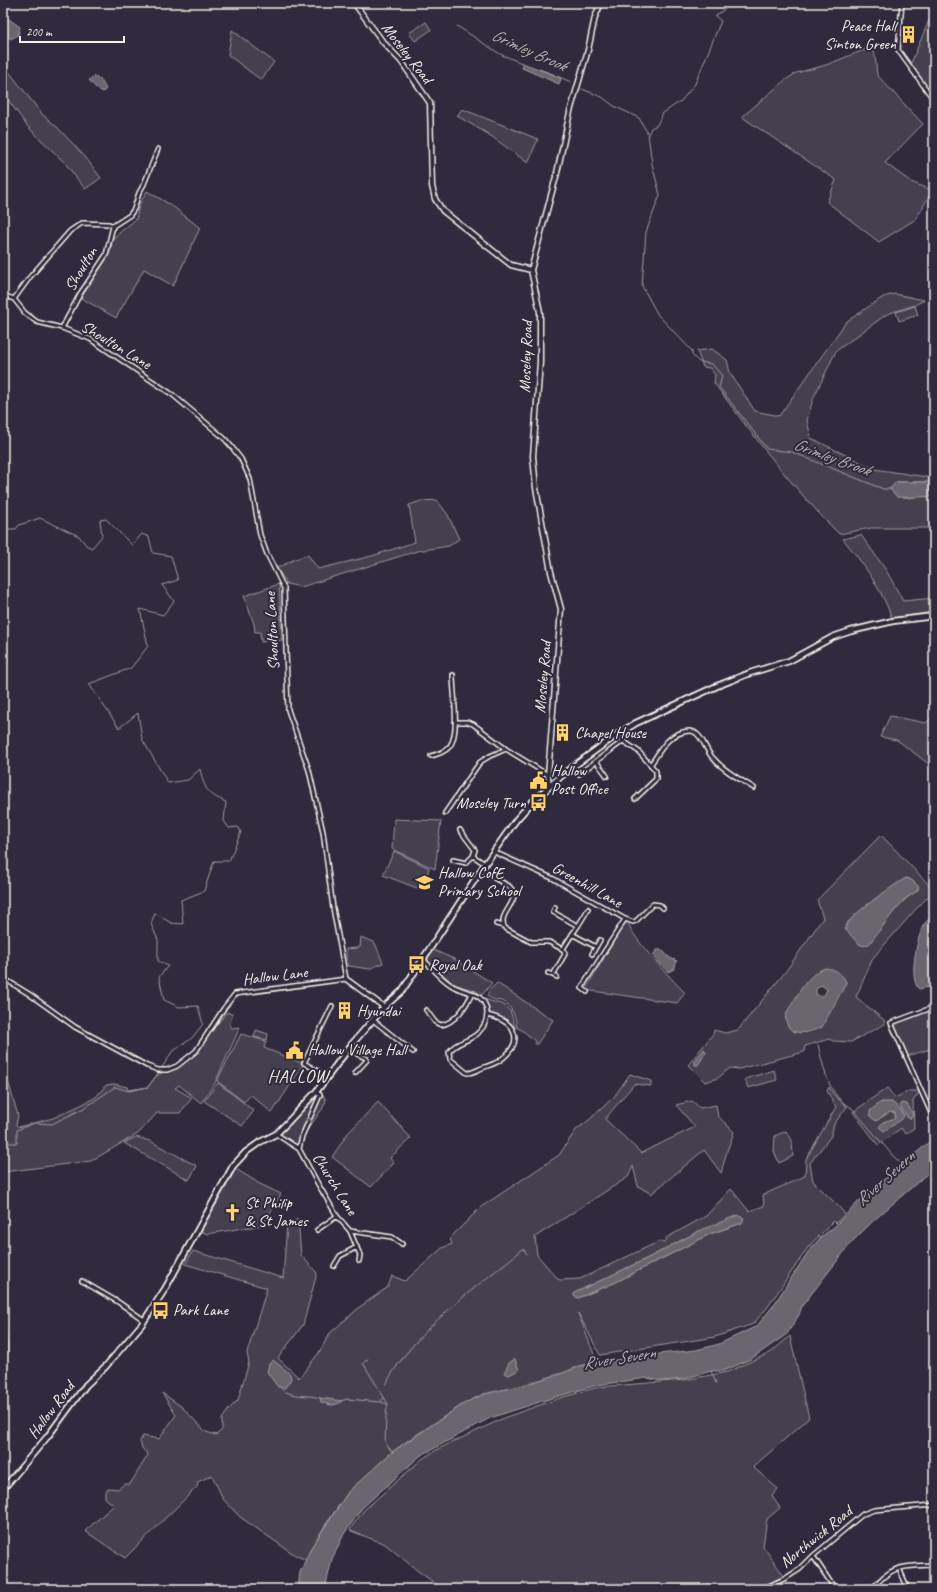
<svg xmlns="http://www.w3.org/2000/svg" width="937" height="1592" viewBox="0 0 937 1592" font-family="Caveat,sans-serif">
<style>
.green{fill:#454050;stroke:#9c989c;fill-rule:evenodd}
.water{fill:#6a6670;stroke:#a19ea0;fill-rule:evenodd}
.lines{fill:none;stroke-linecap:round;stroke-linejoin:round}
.stream{stroke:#a19ea0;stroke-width:1}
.street-casing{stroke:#f4f1e8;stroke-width:6}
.secondary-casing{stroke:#f4f1e8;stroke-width:7}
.primary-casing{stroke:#f4f1e8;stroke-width:8}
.street{stroke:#2f2a3d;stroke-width:3}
.secondary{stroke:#2f2a3d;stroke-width:4}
.primary{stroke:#2f2a3d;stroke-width:4.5}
.oneway{stroke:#747079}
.labels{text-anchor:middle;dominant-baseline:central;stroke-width:4;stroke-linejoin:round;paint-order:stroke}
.poi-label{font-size:16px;fill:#f4f1e8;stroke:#2f2a3d;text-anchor:start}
.street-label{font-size:16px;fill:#f4f1e8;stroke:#2f2a3d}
.water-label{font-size:17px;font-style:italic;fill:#b6b2b2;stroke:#2f2a3d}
.quarter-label{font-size:18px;letter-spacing:1px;fill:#f4f1e8;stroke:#2f2a3d}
</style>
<rect width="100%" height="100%" fill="#2f2a3d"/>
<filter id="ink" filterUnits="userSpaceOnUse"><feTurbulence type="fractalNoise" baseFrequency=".025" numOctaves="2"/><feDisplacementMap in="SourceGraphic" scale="8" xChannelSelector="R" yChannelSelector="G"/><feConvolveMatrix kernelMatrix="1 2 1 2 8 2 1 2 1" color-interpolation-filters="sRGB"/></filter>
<g filter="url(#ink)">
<path class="green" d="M 930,18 L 934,19 L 934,97 L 911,63 Z
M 426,22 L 431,30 L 415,41 L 409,33 Z
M 232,30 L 274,62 L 261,80 L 228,55 Z
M 874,46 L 877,75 L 923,124 L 885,163 L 911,182 L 929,189 L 934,182 L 934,191 L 932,191 L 916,219 L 879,242 L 827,202 L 836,180 L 742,117 L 784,81 L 796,73 L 826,65 Z
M 3,64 L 42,114 L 57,127 L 86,158 L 101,178 L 85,189 L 65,163 L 28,127 L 3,93 Z
M 462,109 L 538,139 L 528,163 L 488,134 L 457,116 Z
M 147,191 L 171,205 L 200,228 L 173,286 L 144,269 L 116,318 L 81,298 L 110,253 L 113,238 L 136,219 L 139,205 Z
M 895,294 L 924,300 L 915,305 L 887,314 L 836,351 L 813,399 L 807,420 L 811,438 L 874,469 L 927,477 L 930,482 L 896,482 L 908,498 L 922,496 L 934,497 L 934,528 L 871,528 L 839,534 C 793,488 753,436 714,383 L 715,375 L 710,368 L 703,367 L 697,351 L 712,349 L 727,360 L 730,373 L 755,411 L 779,416 L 846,322 L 883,297 Z
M 915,306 L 918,315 L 899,321 L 896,312 Z
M 437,500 L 448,515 L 459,539 L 449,546 L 417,551 L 301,587 L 287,584 L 277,568 L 295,559 L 308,555 L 318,569 L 372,556 L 415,542 L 409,505 L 421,501 Z
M 861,535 L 886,570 L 903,601 L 934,598 L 934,612 L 892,618 C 881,588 863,563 843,539 Z
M 279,584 L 282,640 L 261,642 L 260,632 L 255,632 L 254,624 L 244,596 Z
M 934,715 L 934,768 L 897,740 L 880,737 L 890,716 L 926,723 Z
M 394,819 L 441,821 L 435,869 L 392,849 Z
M 881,835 L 934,890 L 934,891 L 916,909 L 873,958 L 856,997 L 884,1020 L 885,1024 L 851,1042 L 833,1041 L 829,1039 L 805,1046 L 804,1052 L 739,1069 L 730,1068 L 718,1078 L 705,1082 L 688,1065 L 713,1034 L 714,1030 L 725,1033 L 738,1030 L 786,971 L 823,918 L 817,900 ZM 906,878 L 910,879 L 918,886 L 917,891 C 901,900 891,915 880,930 L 847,923 L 875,899 ZM 825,968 L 846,982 L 845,985 L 833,1005 L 790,1029 Z
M 394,851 L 429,868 L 422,890 L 383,875 Z
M 628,922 C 632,939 672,979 685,993 L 677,1003 L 585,990 L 624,924 Z
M 361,937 L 375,943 L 383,963 L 369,969 L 349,966 L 346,958 L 346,949 L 357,948 L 360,947 Z
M 433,950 L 454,959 L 492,983 L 482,995 L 476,991 L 454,984 L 429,963 L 428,958 Z
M 497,983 L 553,1020 L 537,1044 L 535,1044 L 535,1041 L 522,1030 L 517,1028 C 517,1020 511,1004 502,1001 C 496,1000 493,1000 487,996 L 489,991 Z
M 484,999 L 504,1005 L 510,1011 L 515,1026 L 515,1028 C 508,1016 494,1018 489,1011 C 487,1007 487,1003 484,999 Z
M 934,1008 L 934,1048 L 907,1056 L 895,1027 L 897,1023 Z
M 227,1012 L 233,1015 L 230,1021 L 231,1028 L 240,1027 L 215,1083 L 201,1103 L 179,1085 L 175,1088 L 192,1098 L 180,1113 L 157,1113 L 139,1133 L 91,1161 L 3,1172 L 3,1063 L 18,1116 L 16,1125 L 18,1127 L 53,1118 L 83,1104 L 96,1097 L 106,1085 L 114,1084 L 127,1087 L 128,1090 L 148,1087 L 156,1076 L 189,1059 Z
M 256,1030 L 268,1034 L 267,1040 L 254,1037 Z
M 241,1034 L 266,1041 L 264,1048 L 304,1064 L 272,1113 L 251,1095 L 244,1102 L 217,1081 Z
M 774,1070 L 777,1080 L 748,1088 L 745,1079 Z
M 630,1074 L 651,1081 L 651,1086 L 634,1084 L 605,1119 L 641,1153 L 695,1127 L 676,1105 L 692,1101 L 700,1108 L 716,1105 L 718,1116 L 734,1132 L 727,1151 L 721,1173 L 704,1150 L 651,1194 L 638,1186 L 633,1166 L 628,1177 L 535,1237 L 537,1255 L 559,1280 L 580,1279 L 660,1241 L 663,1243 L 666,1241 L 666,1238 L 706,1216 L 731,1189 L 749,1211 L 764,1206 L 763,1195 L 805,1176 L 806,1159 L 836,1107 L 827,1091 L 829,1087 L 833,1094 L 847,1107 L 834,1124 L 831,1136 L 810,1163 L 813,1181 L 839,1207 L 845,1214 L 836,1223 L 834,1221 L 809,1246 L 767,1308 L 753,1324 L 715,1337 L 600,1355 L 578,1313 L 597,1362 L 580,1366 L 563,1373 L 520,1386 L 484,1394 L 465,1403 L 410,1439 L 392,1452 L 349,1491 L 326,1524 L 312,1546 L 306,1560 L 295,1555 L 240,1517 L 223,1499 L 212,1475 L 198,1482 L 197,1487 L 125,1558 L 85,1531 L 114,1505 L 105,1498 L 105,1492 L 108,1488 L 118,1489 L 124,1484 L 130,1484 L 148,1455 L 142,1448 L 140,1441 L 143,1436 L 159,1439 L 176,1415 L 162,1393 L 182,1407 L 206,1432 L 216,1435 L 222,1430 L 222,1419 L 229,1409 L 238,1400 L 249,1362 L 247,1353 L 267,1288 L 185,1264 L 193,1251 L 283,1278 L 287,1224 L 298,1219 L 301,1255 L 317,1273 L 303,1325 L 278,1358 L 299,1378 L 318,1354 L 330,1333 L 361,1306 L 388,1287 L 392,1276 L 405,1281 L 442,1248 L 452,1244 L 450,1238 L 481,1207 L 559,1155 L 576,1130 L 589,1120 L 614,1097 ZM 742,1223 L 710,1234 L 614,1283 L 578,1298 L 575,1293 L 648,1258 L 699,1231 Z
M 218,1083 L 254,1111 L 242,1126 L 204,1101 Z
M 887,1088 L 895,1098 L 909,1091 L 920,1091 L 913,1101 L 914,1128 L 905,1134 L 901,1128 L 878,1145 L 853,1112 Z
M 322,1093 L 326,1100 L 323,1108 L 303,1136 L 299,1149 L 279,1134 C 295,1123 305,1103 322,1093 Z
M 378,1102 L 411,1138 L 390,1158 L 394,1163 L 371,1187 L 332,1157 L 348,1133 Z
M 786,1131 L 792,1140 L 793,1156 L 779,1163 L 774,1151 L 775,1136 Z
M 136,1137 L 150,1141 L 197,1166 L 189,1180 L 124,1143 Z
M 236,1169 L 260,1184 L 281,1194 L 263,1225 L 207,1234 L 201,1231 Z
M 3,1303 L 4,1303 L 8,1352 L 3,1366 Z
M 790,1336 L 809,1418 L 753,1467 L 778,1489 L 772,1496 L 780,1508 L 767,1519 L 763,1546 L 784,1576 L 758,1589 L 714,1589 L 708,1583 L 698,1589 L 443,1589 L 418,1571 L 385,1544 L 351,1531 L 350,1529 L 364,1510 L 422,1459 L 438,1449 L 506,1417 L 560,1398 L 599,1387 L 685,1380 L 727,1372 L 770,1353 Z"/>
<path class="water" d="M 3,15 L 20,27 L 18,35 L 11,39 L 3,34 Z
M 522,63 L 553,74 L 561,79 L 559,84 L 522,68 Z
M 94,76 L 101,80 L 106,89 L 103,92 L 96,88 L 89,80 Z
M 896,482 L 934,482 L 934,497 C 921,496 909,498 897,497 L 890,489 Z
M 906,878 C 910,879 917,883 919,888 C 916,894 909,895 904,900 C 891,914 881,929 869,944 L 864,946 L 859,944 L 845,929 C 846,917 894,885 906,878 Z
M 934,915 L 934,986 L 919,989 C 908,979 917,939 923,926 C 925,922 930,918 934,915 Z
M 657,950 L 662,950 L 670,958 L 677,961 L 674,969 L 668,972 L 653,955 Z
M 825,968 C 835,969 841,972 846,982 L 845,985 L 822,1027 C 811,1032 793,1038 787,1024 C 786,1021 785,1017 786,1015 C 787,1011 790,1007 792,1004 C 801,989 808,975 825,968 ZM 821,985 L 827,989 L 825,994 L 821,997 L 816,994 L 816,989 Z
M 704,1049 L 706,1052 L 698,1065 L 695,1065 L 695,1061 Z
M 881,1102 L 892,1102 L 901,1110 L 904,1116 L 901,1120 L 884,1131 L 879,1127 L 883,1122 L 895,1118 L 895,1113 L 890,1112 L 876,1121 L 870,1116 L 870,1111 Z
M 901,1103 L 907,1104 L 912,1112 L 913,1116 L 910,1119 L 907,1117 L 900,1106 Z
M 934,1138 L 934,1168 L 873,1221 L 851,1243 L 802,1306 L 799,1315 L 787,1334 L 751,1359 L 723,1371 L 711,1371 L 684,1379 L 661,1381 L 647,1378 L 598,1385 L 552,1398 L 490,1418 L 420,1456 L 362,1508 L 344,1534 L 332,1559 L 325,1589 L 298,1589 L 300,1572 L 312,1546 L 349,1491 L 392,1452 L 405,1443 L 465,1403 L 484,1394 L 520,1386 L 563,1373 L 580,1366 L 640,1356 L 696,1350 L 719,1344 L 757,1326 L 773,1306 L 808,1252 L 821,1237 L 834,1227 L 862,1198 Z
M 738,1215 L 744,1218 L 742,1223 L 710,1234 L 614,1283 L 578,1298 L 574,1296 L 574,1293 L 648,1258 L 699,1231 Z
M 515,1359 L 519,1370 L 509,1375 L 504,1373 L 509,1363 Z
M 273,1360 L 290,1374 L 291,1379 L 285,1388 L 278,1387 L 267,1372 L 269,1364 Z
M 320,1398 L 342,1401 C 335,1407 328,1405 321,1402 Z"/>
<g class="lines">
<path class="stream" d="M 457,26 L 500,54 L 524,64
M 538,69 L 554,75
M 557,76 L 571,82
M 582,89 L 602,97 L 614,106 L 639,118 L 648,134 L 652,164 L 660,195 L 646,232 L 642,286 L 658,315 L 692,351 L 692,355 L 699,362 L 712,364 L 722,376 L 719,387 L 767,449 L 792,452 L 883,489 L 891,489
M 649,133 L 651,128 L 657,125 L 663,113 L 681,101 L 695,84 L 721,21 L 715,16 L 734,3
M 3,536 L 5,535 L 8,529 L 16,529 L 19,525 L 40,518 L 79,536 L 86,545 L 92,548 L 102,536 L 100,520 L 106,519 L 132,545 L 142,534 L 149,537 L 153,553 L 171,556 L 178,580 L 162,585 L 174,601 L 163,615 L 140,609 L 148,646 L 131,668 L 89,684 L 119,728 L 138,713 L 142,739 L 168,783 L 188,780 L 200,769 C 204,788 207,794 226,802 L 224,821 L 229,828 L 238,827 L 241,832 L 229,861 L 214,861 L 204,891 L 181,900 L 183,924 L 171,923 L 155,913 L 151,924 L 158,940 L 158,961 L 168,966 L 159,977 L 164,1000 L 179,1007 L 198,1006 L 203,1024 L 192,1038 L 172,1052 L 161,1069
M 818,1045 C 824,1068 828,1097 852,1108 L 894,1157 L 900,1162
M 3,1143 L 17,1143 L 17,1130 L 34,1123 L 52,1124 L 84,1108 L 115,1087 L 129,1091 L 148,1087 L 159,1072
M 368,1359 L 363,1363 L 388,1404 C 385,1412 386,1431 385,1442 L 392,1452
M 711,1371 L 716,1383
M 386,1384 C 414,1330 477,1287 523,1249 L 527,1254
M 281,1389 C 292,1398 307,1394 320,1398
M 341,1401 L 347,1399 L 380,1402 L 384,1398
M 381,1402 L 387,1404"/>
<defs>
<path id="street" d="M 902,3 L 898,50 L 934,100
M 3,295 L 14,299 L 25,313 L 37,322 L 62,328 L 90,339 L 173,395 L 224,438 L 231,446 L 241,459 L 250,479 L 260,535 L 267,554 L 284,588 L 288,710 L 309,770 L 323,832 L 333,908 L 346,979 L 235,994 L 224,1008 L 196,1051 L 177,1066 L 167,1070 L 158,1070 L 147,1066 L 75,1027 L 29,994 L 3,978
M 14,299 L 30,277 L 70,231 L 82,223 L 109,224 L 113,226
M 62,328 L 80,294 L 106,255 L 113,226 L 130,215 L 134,209 L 139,193 L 144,184 L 158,149
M 455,722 L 467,722 L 473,724 L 506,749
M 623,741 L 638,751 L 656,771 L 656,779 L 635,799
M 431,756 C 438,754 445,752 450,746 C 460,732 453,692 453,675
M 596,761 L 607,776
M 651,764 C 661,750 666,737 683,732 C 688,731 693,730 697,734 C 704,740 706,750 712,757 C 723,770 739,779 754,788
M 579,774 L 623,741 L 618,734
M 445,813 L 480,762 L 490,756 L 506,749 L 548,775
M 460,830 L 475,850 L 473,856 L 485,864
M 494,852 L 552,878 L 625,919 L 633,922 L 636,921 L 653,904 L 660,905 L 663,908
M 453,860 L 466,863 L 473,856
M 481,871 L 509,886 L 514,892 C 516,905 497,915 505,928 L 531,942 L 549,942 L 564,950 L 565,954 L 553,975
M 555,907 L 553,912 L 578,926
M 496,924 L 504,926
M 572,934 L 596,947
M 563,949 C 571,935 581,923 588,909
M 592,954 L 600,940
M 423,960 C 433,968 440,978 451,985 C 464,994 486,991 487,1013 C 487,1020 484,1027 479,1032 C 470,1042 456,1041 449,1052 L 450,1059 L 467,1073 C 473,1073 477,1070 482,1068 C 488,1066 494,1064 499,1061 C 526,1042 516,1021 487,1015
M 548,973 L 557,977
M 587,992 L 582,988 L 585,982 L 625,919
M 426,1010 L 435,1022 L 441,1025 C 455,1023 467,1005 472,993
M 373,1020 L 413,1052
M 350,1047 L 357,1054 L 366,1058 L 367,1060 L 355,1073
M 328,1077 L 304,1063 L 332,1006
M 931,1113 L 891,1023 L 934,1007
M 276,1134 L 299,1149 L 318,1184 L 337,1216 L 350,1231 L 392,1237 L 402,1244
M 299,1149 L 302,1136 L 320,1095 L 316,1092
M 317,1230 L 337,1216
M 350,1231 L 360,1255 L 359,1261
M 334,1266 L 340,1256 L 357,1247
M 82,1281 L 118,1302 L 144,1320
M 813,1556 L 835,1589
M 899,1568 L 908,1589
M 763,1589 L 786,1578 L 800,1569 L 813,1556 L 863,1514 L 874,1510 L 934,1505
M 872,1589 C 892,1564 905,1566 934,1565"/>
<path id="secondary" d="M 354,3 L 383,42 L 401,61 L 430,103 L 432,186 L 435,199 L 443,211 L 511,265 L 531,270
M 549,787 L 548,775 L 561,609 L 551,572 L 536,488 L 533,456 L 540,362 L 540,312 L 531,270 L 557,173 L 570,112 L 588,50 L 595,17 L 601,3
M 346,979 L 384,1007"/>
<path id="primary" d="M 3,1489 L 48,1436 L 86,1385 L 106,1366 L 142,1324 L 165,1289 L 233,1166 L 246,1152 L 260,1142 L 276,1134 L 287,1123 L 316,1092 L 352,1044 L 384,1007 L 402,991 L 485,864 L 516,820 L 532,802 L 567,771 L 618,734 L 636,723 L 717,686 L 750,673 L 789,661 L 833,637 L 851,631 L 893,621 L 934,616"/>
</defs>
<use href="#street" class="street-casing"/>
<use href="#secondary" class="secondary-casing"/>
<use href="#primary" class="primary-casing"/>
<use href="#street" class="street"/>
<use href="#secondary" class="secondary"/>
<use href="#primary" class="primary"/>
</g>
<defs><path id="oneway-chevron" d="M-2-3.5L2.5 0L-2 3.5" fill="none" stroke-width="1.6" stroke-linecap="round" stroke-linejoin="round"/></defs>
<use class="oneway" href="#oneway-chevron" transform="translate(309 1120) rotate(-67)"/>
</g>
<defs>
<symbol id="building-bare" viewBox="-9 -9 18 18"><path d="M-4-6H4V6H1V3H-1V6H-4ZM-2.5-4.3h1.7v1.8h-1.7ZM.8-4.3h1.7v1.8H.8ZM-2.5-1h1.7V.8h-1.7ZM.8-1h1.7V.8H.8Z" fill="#ffd166" stroke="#2f2a3d" stroke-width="2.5" paint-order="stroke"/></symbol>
<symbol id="civic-bare" viewBox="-9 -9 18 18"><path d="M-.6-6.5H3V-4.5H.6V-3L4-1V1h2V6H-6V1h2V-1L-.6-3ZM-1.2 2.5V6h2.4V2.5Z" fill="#ffd166" stroke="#2f2a3d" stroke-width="2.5" paint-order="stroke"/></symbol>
<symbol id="bus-bare" viewBox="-9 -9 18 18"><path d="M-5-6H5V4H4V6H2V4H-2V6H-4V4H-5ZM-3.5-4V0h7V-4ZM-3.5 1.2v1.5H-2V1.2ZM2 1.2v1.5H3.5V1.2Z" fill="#ffd166" stroke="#2f2a3d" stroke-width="2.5" paint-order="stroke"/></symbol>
<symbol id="school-bare" viewBox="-9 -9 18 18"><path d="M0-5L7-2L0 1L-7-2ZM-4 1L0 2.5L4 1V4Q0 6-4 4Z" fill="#ffd166" stroke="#2f2a3d" stroke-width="2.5" paint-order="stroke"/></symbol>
<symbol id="church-bare" viewBox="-9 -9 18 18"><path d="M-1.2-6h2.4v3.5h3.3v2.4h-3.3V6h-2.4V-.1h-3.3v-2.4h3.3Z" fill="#ffd166" stroke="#2f2a3d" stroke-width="2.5" paint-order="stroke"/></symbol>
</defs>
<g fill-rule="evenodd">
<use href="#building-bare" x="896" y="22" width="25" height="25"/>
<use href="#building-bare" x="550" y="720" width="25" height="25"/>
<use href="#civic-bare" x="526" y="768" width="25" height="25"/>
<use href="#bus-bare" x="526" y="790" width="25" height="25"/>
<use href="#school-bare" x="412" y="870" width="25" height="25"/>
<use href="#bus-bare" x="404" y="952" width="25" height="25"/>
<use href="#building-bare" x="332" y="998" width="25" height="25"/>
<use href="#civic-bare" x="282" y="1038" width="25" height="25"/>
<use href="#church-bare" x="220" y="1200" width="25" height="25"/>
<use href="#bus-bare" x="148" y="1298" width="25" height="25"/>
</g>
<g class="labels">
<g class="poi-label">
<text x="896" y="26" text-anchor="end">Peace Hall<tspan x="896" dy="18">Sinton Green</tspan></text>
<text x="575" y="733">Chapel House</text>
<text x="551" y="771">Hallow<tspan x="551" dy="18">Post Office</tspan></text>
<text x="526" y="803" text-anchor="end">Moseley Turn</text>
<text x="438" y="873">Hallow CofE<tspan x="438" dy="18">Primary School</tspan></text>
<text x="429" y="965">Royal Oak</text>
<text x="357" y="1011">Hyundai</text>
<text x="308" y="1050">Hallow Village Hall</text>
<text x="245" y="1203">St Philip<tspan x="245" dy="18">&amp; St James</tspan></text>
<text x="173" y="1310">Park Lane</text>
</g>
<g class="street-label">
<text transform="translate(407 53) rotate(52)">Moseley Road</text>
<text transform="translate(81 269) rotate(-59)">Shoulton</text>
<text transform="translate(116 345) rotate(31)">Shoulton Lane</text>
<text transform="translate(526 357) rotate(-88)">Moseley Road</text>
<text transform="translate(272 631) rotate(-93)">Shoulton Lane</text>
<text transform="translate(543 677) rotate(-85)">Moseley Road</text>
<text transform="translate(587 885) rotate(29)">Greenhill Lane</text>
<text transform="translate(275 976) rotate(-7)">Hallow Lane</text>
<text transform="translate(335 1184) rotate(58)">Church Lane</text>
<text transform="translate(51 1410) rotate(-53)">Hallow Road</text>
<text transform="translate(816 1537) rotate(-39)">Northwick Road</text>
</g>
<g class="water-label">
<text transform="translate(529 50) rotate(24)">Grimley Brook</text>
<text transform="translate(832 457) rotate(20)">Grimley Brook</text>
<text transform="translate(885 1178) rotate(-42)">River Severn</text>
<text transform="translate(619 1358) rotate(-9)">River Severn</text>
</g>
<g class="quarter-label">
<text x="298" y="1076">HALLOW</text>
</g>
</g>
<rect width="937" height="1592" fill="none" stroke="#2f2a3d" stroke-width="16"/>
<rect x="8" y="8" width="921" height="1576" fill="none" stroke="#f4f1e8" stroke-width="1.5" filter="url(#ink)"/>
<path d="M20 36v6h104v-6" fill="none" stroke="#f4f1e8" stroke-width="2"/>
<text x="26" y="36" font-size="12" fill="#f4f1e8" stroke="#2f2a3d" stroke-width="3" paint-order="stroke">200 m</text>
</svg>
